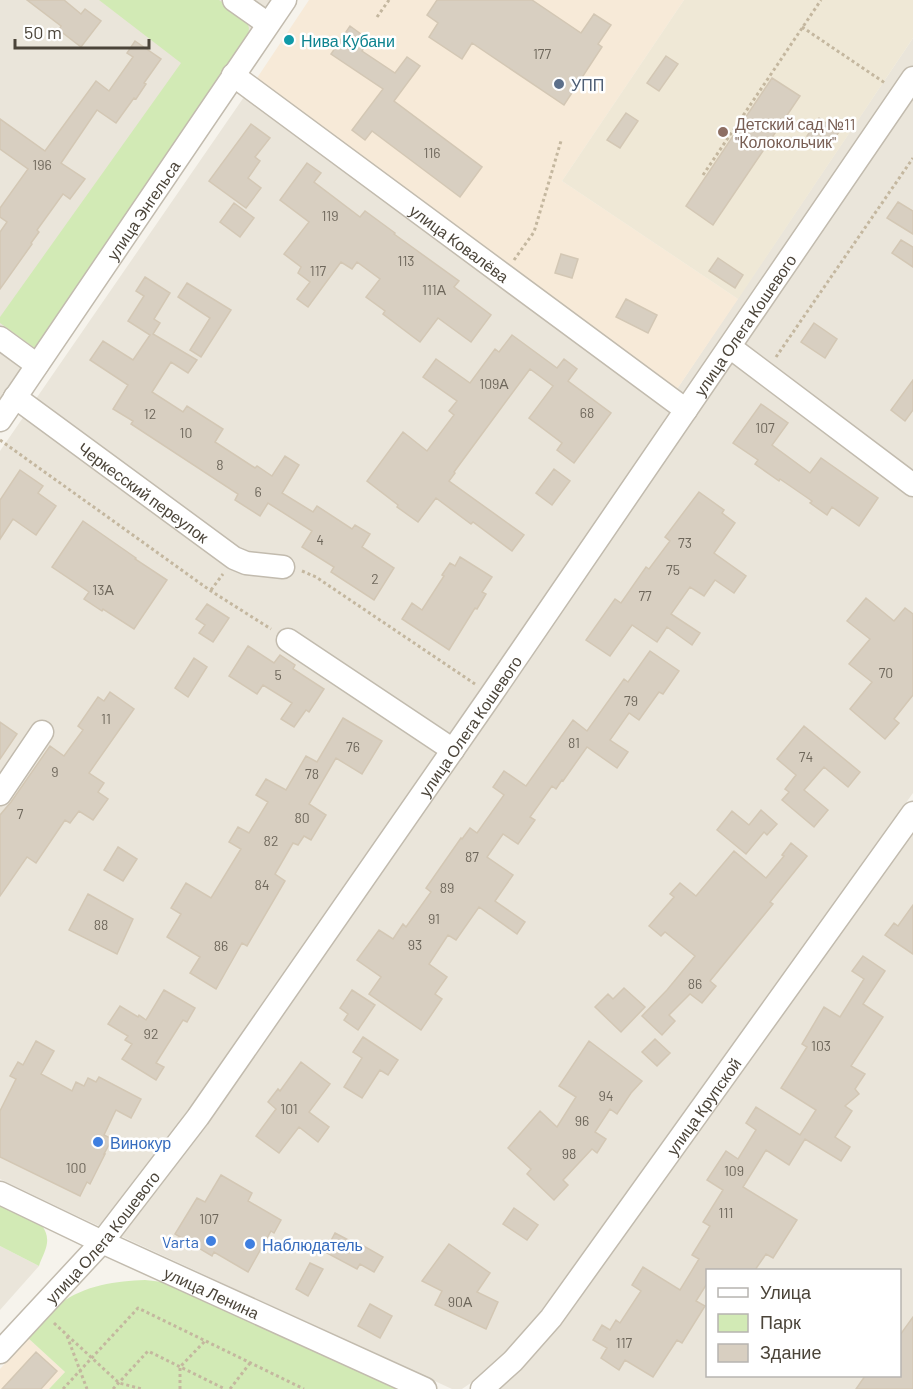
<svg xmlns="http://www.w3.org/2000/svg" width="913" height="1389" viewBox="0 0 913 1389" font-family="Barlow,sans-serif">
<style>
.residential{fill:#eae5da;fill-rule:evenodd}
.commercial{fill:#f7ead8}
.education{fill:#efe8d6}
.green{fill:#d2eab5}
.building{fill:#d8cfc1;stroke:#d3c7b4;stroke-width:1.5}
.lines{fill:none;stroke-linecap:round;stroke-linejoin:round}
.minor-casing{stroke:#c2bbae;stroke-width:25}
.path{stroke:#c4b79f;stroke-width:3;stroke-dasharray:3 3;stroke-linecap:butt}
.minor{stroke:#fff;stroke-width:22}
.culture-dot{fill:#0f9aa8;stroke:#fff;stroke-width:2}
.service-dot{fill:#5c6f8a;stroke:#fff;stroke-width:2}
.education-dot{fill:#8d6e63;stroke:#fff;stroke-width:2}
.shop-dot{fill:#3f7fe0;stroke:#fff;stroke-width:2}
.labels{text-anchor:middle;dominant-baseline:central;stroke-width:5;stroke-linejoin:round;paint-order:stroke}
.number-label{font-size:14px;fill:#6e675b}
.culture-label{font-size:16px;fill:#0d838f;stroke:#fff;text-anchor:start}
.service-label{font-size:16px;fill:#4e5e75;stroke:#fff;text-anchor:start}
.education-label{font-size:16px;fill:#785e54;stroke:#fff;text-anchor:start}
.street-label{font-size:16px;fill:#4b4439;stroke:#fff}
.shop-label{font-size:16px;fill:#366cbe;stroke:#fff;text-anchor:start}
</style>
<rect width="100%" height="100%" fill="#f6f3ec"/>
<path class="residential" d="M 0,0 L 273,0 L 0,401 Z
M 913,38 L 913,793 L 541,1311 L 522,1336 L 494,1367 L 462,1389 L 452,1389 L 73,1214 L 0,1179 L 0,451 L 255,81 L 675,392 Z
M 913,830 L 913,1389 L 497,1389 L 540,1349 L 566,1318 ZM 708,1270 L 900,1270 L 900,1376 L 708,1376 Z
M 0,1246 L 39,1266 L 0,1310 Z"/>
<path class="commercial" d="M 309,0 L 684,0 L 562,181 L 738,299 L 675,392 L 255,81 Z
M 28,1338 L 65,1372 L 49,1389 L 0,1389 L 0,1369 Z"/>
<path class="education" d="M 684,0 L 913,0 L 913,38 L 738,299 L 562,181 Z"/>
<path class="green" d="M 99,0 L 219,0 L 246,19 L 249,28 L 248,37 L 36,349 L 0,323 L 0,317 L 181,63 Z
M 0,1201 C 17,1210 50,1219 47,1243 C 46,1251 41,1259 39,1266 L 0,1246 Z
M 145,1280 L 163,1282 L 402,1389 L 49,1389 L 65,1372 L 28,1338 C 38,1327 48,1313 60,1304 C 84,1285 117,1281 145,1280 Z"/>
<path class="building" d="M 27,0 L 64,0 L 81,14 L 85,9 L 101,21 L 81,47 L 59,30 L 61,26 Z
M 437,0 L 532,0 L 581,33 L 594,14 L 611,25 L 598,44 L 602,47 L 564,105 L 472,43 L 462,59 L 429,37 L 438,23 L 427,15 Z
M 350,26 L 369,40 L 362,51 L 395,73 L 407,57 L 420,66 L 394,101 L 482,167 L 460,197 L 372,131 L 365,140 L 352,130 L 383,89 L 331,54 Z
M 135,41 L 161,59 L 144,83 L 146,84 L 136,99 L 134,98 L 116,123 L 97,110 L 61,163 L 85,179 L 70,199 L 63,194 L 37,230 L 39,232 L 31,243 L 32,244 L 0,289 L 0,232 L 7,222 L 0,217 L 0,208 L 28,169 L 0,149 L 0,119 L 45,151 L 96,81 L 109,91 L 133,57 L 127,53 Z
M 666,56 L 678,64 L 659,91 L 647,83 Z
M 772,78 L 800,96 L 713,225 L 686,206 Z
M 626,113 L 638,121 L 620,148 L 607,140 Z
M 819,118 L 839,132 L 827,149 L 807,136 Z
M 251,124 L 270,138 L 255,157 L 260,161 L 248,178 L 261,188 L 246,208 L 209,181 Z
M 307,163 L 321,173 L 314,182 L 360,217 L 365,211 L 395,233 L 394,234 L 459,281 L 454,287 L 491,315 L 471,342 L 438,318 L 420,342 L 383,314 L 385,311 L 366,297 L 380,279 L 357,262 L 352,269 L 341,262 L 308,307 L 297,299 L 310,282 L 298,273 L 301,267 L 284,254 L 309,222 L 280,200 Z
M 898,202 L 913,211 L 913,234 L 887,218 Z
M 234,203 L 254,218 L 240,237 L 220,222 Z
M 901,240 L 913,247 L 913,267 L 892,253 Z
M 561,254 L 578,259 L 572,278 L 555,273 Z
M 718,258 L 743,275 L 735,288 L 709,271 Z
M 145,277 L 170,293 L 154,319 L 160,323 L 153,334 L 197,360 L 188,373 L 171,362 L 152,392 L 183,412 L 187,406 L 223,429 L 215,442 L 255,468 L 257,466 L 272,476 L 285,456 L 299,465 L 282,493 L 313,512 L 317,506 L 352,529 L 355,525 L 370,534 L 362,547 L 394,568 L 374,600 L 331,572 L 334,567 L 302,547 L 312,531 L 268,503 L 260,516 L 235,500 L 238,494 L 131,424 L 133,421 L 113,409 L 128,385 L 90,360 L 103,341 L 133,360 L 150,335 L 128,321 L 144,296 L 136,291 Z
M 187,283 L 231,310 L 201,357 L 190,350 L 210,318 L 178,297 Z
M 626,299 L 657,315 L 648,333 L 616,317 Z
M 814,323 L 837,339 L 825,358 L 801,342 Z
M 512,335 L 557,368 L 564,359 L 577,369 L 568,381 L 611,413 L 574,463 L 557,450 L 562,443 L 529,418 L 553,386 L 530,369 L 454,472 L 455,473 L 449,481 L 524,535 L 512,551 L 473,522 L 471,524 L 436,498 L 418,522 L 397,507 L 398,505 L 367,481 L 403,432 L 427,451 L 454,415 L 449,411 L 457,401 L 423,377 L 436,359 L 470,383 L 495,349 L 499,352 Z
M 913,380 L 913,410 L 905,421 L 891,410 Z
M 761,404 L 788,423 L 772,445 L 810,473 L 821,458 L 878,498 L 859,526 L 832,507 L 827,515 L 810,503 L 812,501 L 780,479 L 779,481 L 755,464 L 758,460 L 733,443 Z
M 554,469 L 570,481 L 552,505 L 536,493 Z
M 20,470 L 43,486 L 38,493 L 56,506 L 36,535 L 13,519 L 0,539 L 0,500 Z
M 699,492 L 724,510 L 722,513 L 735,523 L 714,553 L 746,576 L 734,593 L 715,580 L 704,596 L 690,587 L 671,614 L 700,633 L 692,645 L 667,627 L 657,642 L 632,625 L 610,656 L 586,640 L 615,599 L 621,603 L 646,567 L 649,569 L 670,541 L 665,537 Z
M 83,521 L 136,558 L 135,559 L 167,580 L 134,629 L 103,609 L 102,611 L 84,599 L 89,592 L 52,567 Z
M 460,557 L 492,577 L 482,592 L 486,594 L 477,609 L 475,608 L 449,650 L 402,619 L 412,603 L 422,610 L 444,576 L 442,575 L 450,563 L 455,566 Z
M 866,598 L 894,621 L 905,608 L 913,614 L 913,695 L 894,719 L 899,723 L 885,739 L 850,709 L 872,682 L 849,664 L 870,639 L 847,621 Z
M 207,604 L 229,618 L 213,642 L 199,633 L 205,625 L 196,619 Z
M 248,646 L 274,663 L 280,655 L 295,665 L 293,669 L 324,689 L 309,712 L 306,710 L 294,727 L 281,719 L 292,703 L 263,685 L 257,694 L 229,676 Z
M 650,651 L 679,671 L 663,694 L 659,692 L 639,720 L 629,713 L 610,740 L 628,752 L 617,768 L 587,747 L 563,781 L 562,780 L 556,789 L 552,786 L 530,817 L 535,820 L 518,844 L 503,834 L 487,857 L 513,875 L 495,901 L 525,922 L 517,934 L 479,907 L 456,940 L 448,935 L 429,964 L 447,977 L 435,994 L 442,999 L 421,1030 L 369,994 L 381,977 L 357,960 L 379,930 L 393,939 L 403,924 L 406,927 L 431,892 L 426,888 L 461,838 L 462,839 L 470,828 L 477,833 L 504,795 L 493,787 L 504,771 L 526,786 L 573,720 L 587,731 L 624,679 L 628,682 Z
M 194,658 L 207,667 L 188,697 L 175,688 Z
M 110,692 L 134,709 L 89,773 L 104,783 L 98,792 L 108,799 L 93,820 L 79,811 L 70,823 L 65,820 L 36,863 L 27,857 L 0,896 L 0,815 L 11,802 L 50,746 L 64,756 L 83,730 L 78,726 L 98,697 L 104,701 Z
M 343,718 L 382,741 L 362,774 L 336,758 L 309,804 L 326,815 L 311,840 L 304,836 L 298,845 L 293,843 L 275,874 L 285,881 L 247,946 L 242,943 L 216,989 L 190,973 L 200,957 L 167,937 L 181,914 L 171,908 L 186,883 L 211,898 L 241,849 L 229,842 L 238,827 L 249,833 L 268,802 L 256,795 L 266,779 L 286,790 L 306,756 L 317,762 Z
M 0,722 L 17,734 L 0,759 Z
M 804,726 L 860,772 L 848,787 L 824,767 L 804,790 L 828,810 L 814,827 L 782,800 L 789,792 L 785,789 L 796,775 L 777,759 Z
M 761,810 L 777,824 L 767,835 L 764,832 L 746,854 L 717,830 L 732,811 L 749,825 Z
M 791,843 L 807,856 L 770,902 L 773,904 L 710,981 L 716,986 L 702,1003 L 690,994 L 669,1015 L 675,1021 L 662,1035 L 642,1016 L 667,990 L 695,956 L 665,932 L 661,936 L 649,926 L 674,897 L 670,894 L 680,883 L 696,896 L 734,851 L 766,878 L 784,856 L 782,855 Z
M 118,847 L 137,859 L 123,881 L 104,870 Z
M 88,894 L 133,919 L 117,954 L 69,930 Z
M 913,905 L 913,954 L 885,935 L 894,923 L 898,926 Z
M 863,956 L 885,971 L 863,1004 L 883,1017 L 851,1066 L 865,1074 L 855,1089 L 859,1094 L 845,1106 L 852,1111 L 835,1137 L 850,1147 L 841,1161 L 805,1139 L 789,1165 L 766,1150 L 743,1187 L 797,1220 L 773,1258 L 766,1254 L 755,1270 L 708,1270 L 708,1282 L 696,1301 L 705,1306 L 682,1343 L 677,1340 L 653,1377 L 625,1360 L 619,1370 L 601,1358 L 607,1348 L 593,1340 L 602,1325 L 610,1330 L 616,1320 L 620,1323 L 641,1291 L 632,1285 L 643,1267 L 680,1290 L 699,1259 L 692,1255 L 710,1226 L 703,1222 L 723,1190 L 707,1180 L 726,1151 L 738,1159 L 756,1130 L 746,1123 L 756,1107 L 800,1135 L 816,1110 L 781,1088 L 807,1047 L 802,1044 L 824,1007 L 840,1017 L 864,979 L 852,971 Z
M 624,988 L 645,1007 L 621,1032 L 595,1007 L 608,994 L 613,999 Z
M 164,990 L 195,1008 L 187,1022 L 183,1020 L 156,1063 L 164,1067 L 156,1080 L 122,1059 L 132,1044 L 125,1040 L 128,1036 L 108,1024 L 120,1006 L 138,1017 L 139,1015 L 146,1020 Z
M 352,990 L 375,1005 L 358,1030 L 344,1020 L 348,1014 L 340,1008 Z
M 363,1037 L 398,1060 L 388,1075 L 380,1070 L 362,1098 L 344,1087 L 362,1058 L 353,1052 Z
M 655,1039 L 670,1053 L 657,1066 L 642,1052 Z
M 36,1041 L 54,1051 L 41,1074 L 72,1091 L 76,1082 L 84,1086 L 88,1078 L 96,1082 L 99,1077 L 141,1099 L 131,1118 L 116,1110 L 104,1135 L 112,1139 L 104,1154 L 105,1154 L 90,1184 L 87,1182 L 80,1196 L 0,1157 L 0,1111 L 16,1079 L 10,1076 L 18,1062 L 23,1065 Z
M 589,1041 L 642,1081 L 631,1093 L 617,1114 L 610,1109 L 595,1132 L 606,1139 L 597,1153 L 592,1149 L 563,1180 L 568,1185 L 554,1200 L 527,1174 L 531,1169 L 508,1148 L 540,1111 L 557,1127 L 576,1097 L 559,1086 Z
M 301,1062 L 330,1084 L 309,1112 L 329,1127 L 318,1142 L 299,1127 L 279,1153 L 256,1136 L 276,1109 L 268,1102 L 278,1089 L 280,1091 Z
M 221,1175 L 252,1193 L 248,1201 L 281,1220 L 274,1233 L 271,1231 L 248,1272 L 214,1252 L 212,1256 L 175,1234 L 197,1198 L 205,1202 Z
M 514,1208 L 538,1225 L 527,1240 L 503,1224 Z
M 335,1233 L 354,1243 L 355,1241 L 383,1257 L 374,1272 L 360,1264 L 357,1269 L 325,1252 Z
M 449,1244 L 490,1273 L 477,1292 L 498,1302 L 486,1329 L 435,1305 L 442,1291 L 422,1281 Z
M 310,1263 L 323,1269 L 308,1296 L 296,1289 Z
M 370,1304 L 392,1316 L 380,1338 L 358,1326 Z
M 913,1317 L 913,1389 L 856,1389 L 865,1376 L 900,1376 L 900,1335 Z
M 36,1352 L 57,1371 L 41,1389 L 2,1389 Z"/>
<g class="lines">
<defs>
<g id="minor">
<path d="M 234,0 L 268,24"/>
<path id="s1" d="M 233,75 L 686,410"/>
<path d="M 0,338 L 37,365"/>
<path d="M 730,347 L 913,485"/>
<path id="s2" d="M 15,397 L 234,558 L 246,563 L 283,567"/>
<path id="s3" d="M 0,420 L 285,0"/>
<path d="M 288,640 L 453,750"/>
<path d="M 0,794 L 42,732"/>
<path id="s4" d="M 0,1193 L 102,1242 L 425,1389"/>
<path id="s5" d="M 0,1352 L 102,1242 L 198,1117 L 491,695 L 913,78"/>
<path id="s6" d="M 482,1389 L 513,1361 L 551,1318 L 913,813"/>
</g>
</defs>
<use href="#minor" class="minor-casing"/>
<path class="path" d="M 377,17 L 389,0
M 802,27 L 885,83
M 703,175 L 821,0
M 514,260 L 534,232 L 561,141
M 776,357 L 913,158
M 0,440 L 211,591 L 271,629
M 302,571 L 316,577 L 475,684
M 211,590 L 223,574
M 54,1323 L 119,1383 L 142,1389
M 67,1336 L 87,1389
M 63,1389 L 138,1308 L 304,1389
M 113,1389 L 148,1351 L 225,1389
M 180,1389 L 180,1367 L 205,1341
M 230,1389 L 250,1363"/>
<use href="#minor" class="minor"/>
</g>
<circle class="culture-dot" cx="289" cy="40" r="6"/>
<circle class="service-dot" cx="559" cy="84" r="6"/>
<circle class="education-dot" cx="723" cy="132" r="6"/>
<g class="shop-dot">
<circle cx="98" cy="1142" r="6"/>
<circle cx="211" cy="1241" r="6"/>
<circle cx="250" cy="1244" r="6"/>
</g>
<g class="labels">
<g class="number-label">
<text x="542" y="53">177</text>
<text x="432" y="152">116</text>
<text x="42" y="164">196</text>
<text x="330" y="215">119</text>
<text x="406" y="260">113</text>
<text x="318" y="270">117</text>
<text x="434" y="289">111А</text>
<text x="494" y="383">109А</text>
<text x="587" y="412">68</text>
<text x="150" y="413">12</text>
<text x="765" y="427">107</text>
<text x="186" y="432">10</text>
<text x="220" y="464">8</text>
<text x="258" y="491">6</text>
<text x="320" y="539">4</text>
<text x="685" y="542">73</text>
<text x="673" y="569">75</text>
<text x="375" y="578">2</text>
<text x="103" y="589">13А</text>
<text x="645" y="595">77</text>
<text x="886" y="672">70</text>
<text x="278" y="674">5</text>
<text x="631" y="700">79</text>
<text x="106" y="718">11</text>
<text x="574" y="742">81</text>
<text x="353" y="746">76</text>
<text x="806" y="756">74</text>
<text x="55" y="771">9</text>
<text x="312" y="773">78</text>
<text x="20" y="813">7</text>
<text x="302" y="817">80</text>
<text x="271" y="840">82</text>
<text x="472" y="856">87</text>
<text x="262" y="884">84</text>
<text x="447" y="887">89</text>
<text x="434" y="918">91</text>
<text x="101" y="924">88</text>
<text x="415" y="944">93</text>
<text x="221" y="945">86</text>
<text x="695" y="983">86</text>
<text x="151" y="1033">92</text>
<text x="821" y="1045">103</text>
<text x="606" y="1095">94</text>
<text x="289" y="1108">101</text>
<text x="582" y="1120">96</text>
<text x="569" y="1153">98</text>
<text x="76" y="1167">100</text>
<text x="734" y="1170">109</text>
<text x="726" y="1212">111</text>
<text x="209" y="1218">107</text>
<text x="460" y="1301">90А</text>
<text x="624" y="1342">117</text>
</g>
<g class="culture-label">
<text x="301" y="40">Нива Кубани</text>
</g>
<g class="service-label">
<text x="571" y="84">УПП</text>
</g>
<g class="education-label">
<text x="735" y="123">Детский сад №11<tspan x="735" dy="18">"Колокольчик"</tspan></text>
</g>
<g class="street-label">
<text stroke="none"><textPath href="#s3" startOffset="254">улица Энгельса</textPath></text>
<text stroke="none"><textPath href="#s1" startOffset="282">улица Ковалёва</textPath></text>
<text stroke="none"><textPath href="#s5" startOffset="1270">улица Олега Кошевого</textPath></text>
<text stroke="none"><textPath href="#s2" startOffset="160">Черкесский переулок</textPath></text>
<text stroke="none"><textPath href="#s5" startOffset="784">улица Олега Кошевого</textPath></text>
<text stroke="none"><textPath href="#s6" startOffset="360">улица Крупской</textPath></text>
<text stroke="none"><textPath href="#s5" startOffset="154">улица Олега Кошевого</textPath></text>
<text stroke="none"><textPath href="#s4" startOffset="234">улица Ленина</textPath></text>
</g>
<g class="shop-label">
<text x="110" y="1142">Винокур</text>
<text x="199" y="1241" text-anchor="end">Varta</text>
<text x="262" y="1244">Наблюдатель</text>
</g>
</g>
<rect x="706" y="1269" width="195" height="108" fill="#ffffff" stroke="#b7b4b0" stroke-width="1.5"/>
<rect x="718" y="1288" width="30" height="9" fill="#ffffff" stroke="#b7b4b0" stroke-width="1.5"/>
<text x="760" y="1299" font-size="18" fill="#4b4439">Улица</text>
<rect x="718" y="1314" width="30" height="18" fill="#d2eab5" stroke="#b7b4b0" stroke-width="1.5"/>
<text x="760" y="1329" font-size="18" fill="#4b4439">Парк</text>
<rect x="718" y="1344" width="30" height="18" fill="#d8cfc1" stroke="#b7b4b0" stroke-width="1.5"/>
<text x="760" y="1359" font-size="18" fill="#4b4439">Здание</text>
<path d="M15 39v9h134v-9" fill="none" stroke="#4b4439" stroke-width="3"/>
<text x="24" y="39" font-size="18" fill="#4b4439" stroke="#ffffff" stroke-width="4.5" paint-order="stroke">50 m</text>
</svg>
